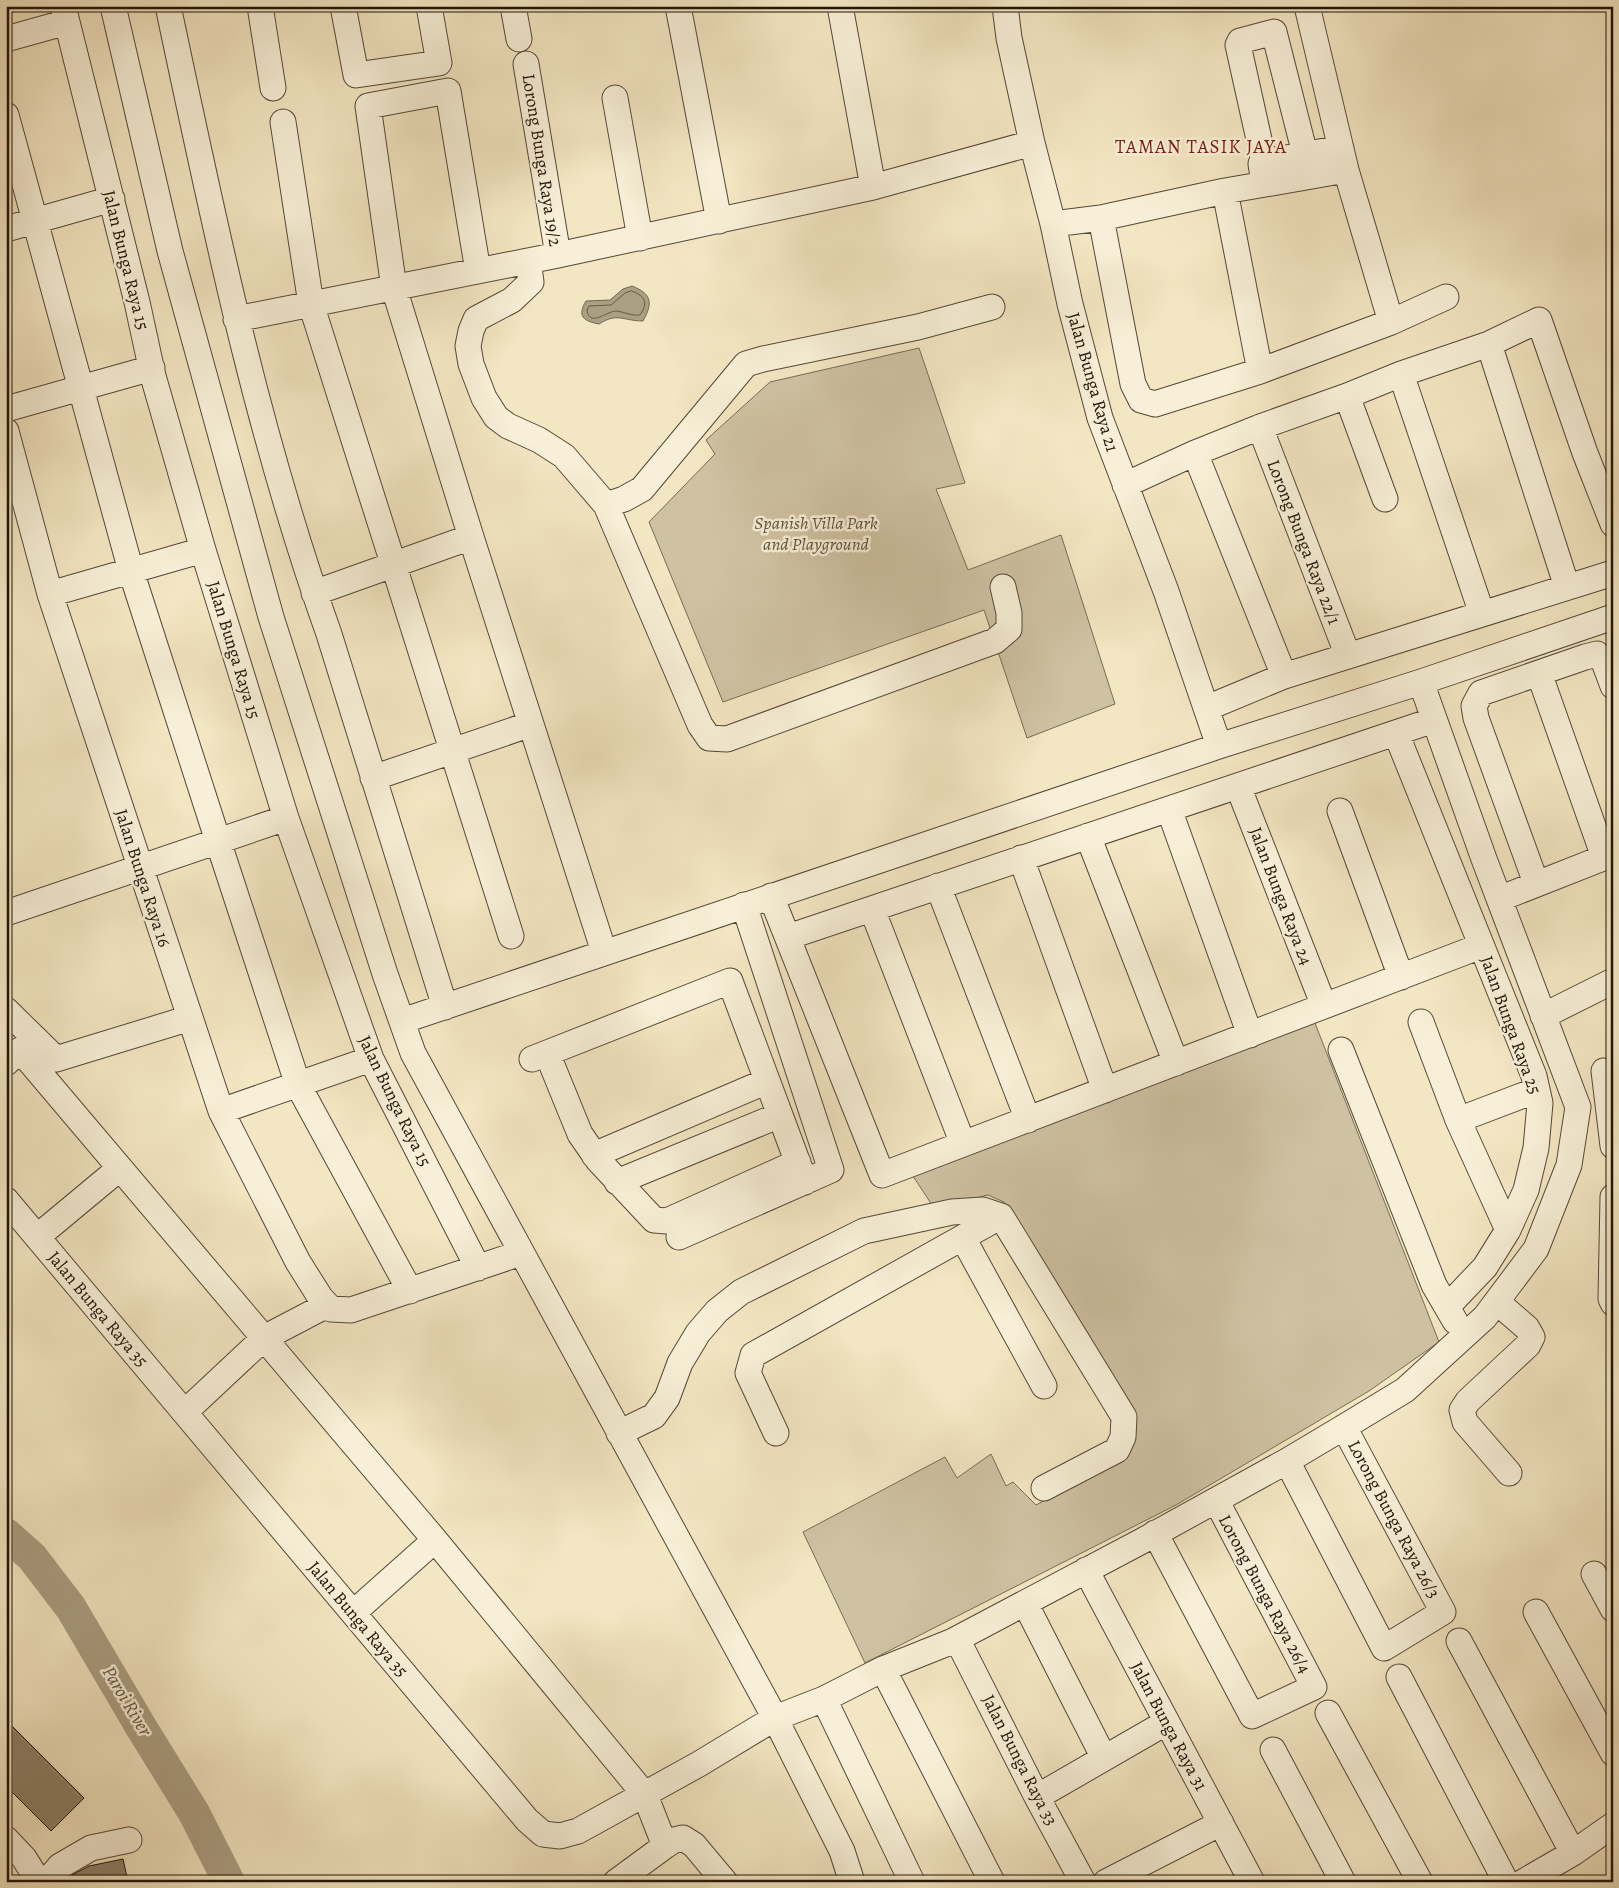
<svg xmlns="http://www.w3.org/2000/svg" width="1619" height="1888" viewBox="0 0 1619 1888" font-family="Alegreya,serif">
<style>
.green{fill:#cfc2a3;stroke:#776b56}
.water{fill:#ab9f83;stroke:#736752}
.lines{fill:none;stroke-linecap:round;stroke-linejoin:round}
.shore{stroke:#655a46;stroke-width:1}
.river{stroke:#ab9f83;stroke-width:32}
.building{fill:#8d8169;stroke:#1f1409}
.minor-casing{stroke:#544837;stroke-width:27}
.minor{stroke:#f7efd7;stroke-width:25}
.labels{text-anchor:middle;dominant-baseline:central;stroke-width:5;stroke-linejoin:round;paint-order:stroke}
.street-label{font-size:18px;fill:#1f1409;stroke:#f7efd7}
.park-label{font-size:18px;font-style:italic;fill:#5d513f;stroke:#f7efd7}
.neighbourhood-label{font-size:19px;letter-spacing:1px;fill:#7a1f14;stroke:#f7efd7}
.water-label{font-size:19px;font-style:italic;fill:#5e5340;stroke:#f7efd7}
</style>
<rect width="100%" height="100%" fill="#f3e6c2"/>
<filter id="stains"><feTurbulence type="fractalNoise" baseFrequency=".004" numOctaves="4"/><feColorMatrix values="0 0 0 0 .2 0 0 0 0 .09 0 0 0 0 .02 0 0 0 .5 -.17"/></filter>
<radialGradient id="worn" r=".72"><stop offset=".6" stop-color="#630" stop-opacity="0"/><stop offset="1" stop-color="#630" stop-opacity=".3"/></radialGradient>
<path class="green" d="M 919,348 L 965,483 L 936,489 L 968,570 L 1061,535 L 1115,704 L 1027,738 L 984,610 L 723,702 L 649,522 L 715,454 L 706,440 L 770,382 Z
M 1313,1018 L 1439,1342 L 1369,1391 L 1176,1505 L 865,1663 L 803,1532 L 945,1457 L 957,1478 L 991,1454 L 1006,1486 L 1013,1482 L 1036,1505 L 1127,1456 L 1133,1415 L 1004,1202 L 988,1195 L 934,1208 L 911,1173 Z"/>
<path class="water" d="M 632,286 C 652,294 653,303 643,321 C 623,321 618,312 599,324 C 583,321 577,316 586,301 L 610,300 L 623,289 Z"/>
<g class="lines">
<path class="shore" d="M 632,291 C 646,296 648,304 640,315 C 631,316 625,312 616,311 C 607,311 589,328 587,310 L 589,306 L 611,305 L 625,293 Z"/>
<path class="river" d="M 6,1534 L 32,1557 L 71,1608 L 141,1727 L 194,1813 L 229,1882"/>
</g>
<path class="building" d="M 6,1720 L 84,1798 L 51,1831 L 6,1786 Z
M 123,1859 L 128,1882 L 74,1882 L 72,1875 L 89,1866 Z"/>
<g class="lines">
<defs>
<path id="minor" d="M 63,6 L 137,302 L 153,376 L 203,550 L 286,818 L 371,1059 L 478,1268
M 113,6 L 170,251 L 271,617 L 385,974 L 413,1053 L 775,1718 L 842,1851 L 852,1882
M 168,6 C 213,218 256,430 329,634 L 445,1007
M 260,6 L 273,88
M 343,6 L 356,75 L 439,63 L 429,6
M 513,6 L 519,39
M 678,6 L 719,221
M 840,6 L 873,187
M 1005,6 L 1009,38 L 1032,143 L 1053,224 L 1070,304 L 1100,418 L 1166,591 L 1219,746
M 6,39 L 67,22
M 526,64 L 558,255
M 615,98 L 640,238
M 6,115 L 131,571 L 218,841 L 298,1085 L 410,1291
M 283,122 L 311,304 L 511,936
M 1264,162 L 1238,45 L 1240,41 L 1274,32 L 1305,154
M 1263,177 L 1261,164 L 1264,162 L 1341,148
M 1225,191 L 1260,371
M 1101,218 L 1133,384 L 1141,400 L 1155,404 L 1260,371 L 1391,322 L 1346,170 L 1307,6
M 1053,224 L 1101,218 L 1225,191 L 1346,170
M 6,229 L 112,199
M 528,261 L 531,282 L 512,300 L 476,319 L 471,331 L 468,346 L 471,364 L 484,398 L 496,417 L 508,426 L 539,440 L 564,456 L 606,505 L 700,725 L 709,738 L 727,739 L 995,641 L 1009,629 L 1009,613 L 1003,587
M 478,271 L 448,91 L 368,106 L 394,288 L 471,537 L 604,952
M 236,319 L 558,255 L 873,187 L 1032,143
M 1391,322 L 1446,297
M 1489,344 L 1567,587
M 1401,374 L 1482,614
M 1347,396 L 1385,499
M 6,409 L 152,368
M 1260,427 L 1348,656
M 6,431 L 50,594 L 221,1111 L 298,1262 L 320,1297 L 331,1309 L 351,1310 L 521,1253
M 1195,453 L 1284,676
M 1125,485 L 1195,453 L 1260,427 L 1347,396 L 1401,374 L 1489,344 L 1539,320 L 1585,453 L 1613,524
M 606,505 L 624,499 L 642,489 L 746,364 L 763,359 L 918,327 L 992,307
M 314,593 L 471,537
M 50,594 L 203,550
M 1539,673 L 1604,857
M 1207,708 L 1284,676 L 1613,573
M 1396,733 L 1534,1076 L 1540,1103 L 1536,1148 L 1526,1190 L 1508,1230 L 1485,1267 L 1447,1307
M 373,778 L 531,724
M 1238,786 L 1324,1006
M 1169,809 L 1250,1035
M 1340,811 L 1401,977
M 1088,836 L 1176,1063
M 1021,858 L 1105,1090
M 1536,883 L 1476,718 L 1474,706 L 1481,693 L 1585,657 L 1597,654 L 1604,662 L 1613,686
M 938,886 L 1028,1120
M 771,896 L 882,1175 L 1481,946
M 1499,899 L 1613,854
M 872,909 L 963,1144
M 6,913 L 286,818
M 788,937 L 1434,720
M 6,1010 L 56,1059 L 190,1018
M 1543,1016 L 1613,981
M 402,1021 L 1219,746 L 1421,682 L 1613,617
M 1421,1022 L 1458,1120 L 1508,1230
M 1341,1050 L 1434,1285 L 1455,1321
M 547,1053 L 580,1134 L 598,1160 L 654,1220 L 667,1221 L 798,1162
M 532,1059 L 730,981 L 805,1182
M 6,1063 L 20,1050 L 435,1540 L 645,1795 L 665,1846 L 616,1882
M 1604,1071 L 1613,1146
M 221,1111 L 371,1059
M 1458,1120 L 1537,1090
M 594,1155 L 767,1081
M 617,1182 L 780,1115
M 1613,1197 L 1611,1299 L 1613,1303
M 6,1200 L 527,1820 L 543,1834 L 560,1836 L 578,1831 L 699,1764 L 775,1718 L 824,1699 L 883,1669 L 953,1641 L 1142,1541 L 1287,1461 L 1344,1427 L 1405,1390 L 1485,1317 L 1536,1249 L 1569,1165 L 1578,1107 L 1484,859 L 1421,682
M 37,1237 L 120,1168
M 679,1237 L 831,1170 L 744,905
M 963,1238 L 1044,1386
M 1497,1302 L 1527,1328 L 1532,1337 L 1528,1345 L 1468,1401 L 1462,1410 L 1465,1422 L 1509,1473
M 185,1412 L 264,1338 L 327,1305
M 619,1433 L 654,1416 L 667,1398 L 680,1363 L 698,1333 L 717,1311 L 741,1292 L 864,1231 L 952,1212 L 983,1210 L 1001,1216 L 1124,1417 L 1123,1437 L 1117,1450 L 1044,1488
M 776,1433 L 748,1373 L 753,1355 L 1001,1216
M 1287,1461 L 1384,1648 L 1443,1612 L 1344,1427
M 1155,1533 L 1252,1716 L 1314,1687 L 1216,1500
M 1086,1570 L 1252,1882
M 1594,1574 L 1613,1609
M 1025,1603 L 1104,1758
M 1536,1612 L 1613,1753
M 353,1613 L 435,1540
M 957,1639 L 1037,1797 L 1083,1882
M 1459,1641 L 1573,1853
M 883,1669 L 992,1882
M 1399,1677 L 1506,1882
M 824,1699 L 912,1882
M 1328,1713 L 1420,1882
M 1273,1750 L 1343,1882
M 1037,1797 L 1167,1722
M 6,1839 L 24,1858 L 39,1882
M 665,1846 L 674,1840 L 683,1838 L 694,1845 L 725,1882
M 46,1882 L 60,1866 L 91,1848 L 129,1840
M 1106,1882 L 1221,1823
M 1523,1882 L 1573,1853 L 1613,1825"/>
</defs>
<use href="#minor" class="minor-casing"/>
<use href="#minor" class="minor"/>
</g>
<g class="labels">
<g class="street-label">
<text transform="translate(542 160) rotate(81)">Lorong Bunga Raya 19/2</text>
<text transform="translate(126 260) rotate(76)">Jalan Bunga Raya 15</text>
<text transform="translate(1093 382) rotate(74)">Jalan Bunga Raya 21</text>
<text transform="translate(1304 542) rotate(69)">Lorong Bunga Raya 22/1</text>
<text transform="translate(234 650) rotate(73)">Jalan Bunga Raya 15</text>
<text transform="translate(143 878) rotate(72)">Jalan Bunga Raya 16</text>
<text transform="translate(1281 896) rotate(69)">Jalan Bunga Raya 24</text>
<text transform="translate(1511 1025) rotate(70)">Jalan Bunga Raya 25</text>
<text transform="translate(395 1101) rotate(64)">Jalan Bunga Raya 15</text>
<text transform="translate(98 1309) rotate(50)">Jalan Bunga Raya 35</text>
<text transform="translate(1394 1519) rotate(62)">Lorong Bunga Raya 26/3</text>
<text transform="translate(1265 1594) rotate(62)">Lorong Bunga Raya 26/4</text>
<text transform="translate(358 1619) rotate(50)">Jalan Bunga Raya 35</text>
<text transform="translate(1169 1726) rotate(62)">Jalan Bunga Raya 31</text>
<text transform="translate(1020 1760) rotate(63)">Jalan Bunga Raya 33</text>
</g>
<g class="park-label">
<text x="816" y="523">Spanish Villa Park<tspan x="816" dy="21">and Playground</tspan></text>
</g>
<g class="neighbourhood-label">
<text x="1201" y="147">TAMAN TASIK JAYA</text>
</g>
<g class="water-label">
<text transform="translate(127 1701) rotate(59)">Paroi River</text>
</g>
</g>
<rect width="1619" height="1888" fill="none" stroke="#f3e6c2" stroke-width="25"/>
<rect x="8" y="8" width="1604" height="1873" fill="none" stroke="#1f1409" stroke-width="2.5"/>
<rect x="12" y="12" width="1594" height="1863" fill="none" stroke="#1f1409"/>
<rect width="100%" height="100%" filter="url(#stains)"/>
<rect width="100%" height="100%" fill="url(#worn)"/>
</svg>
